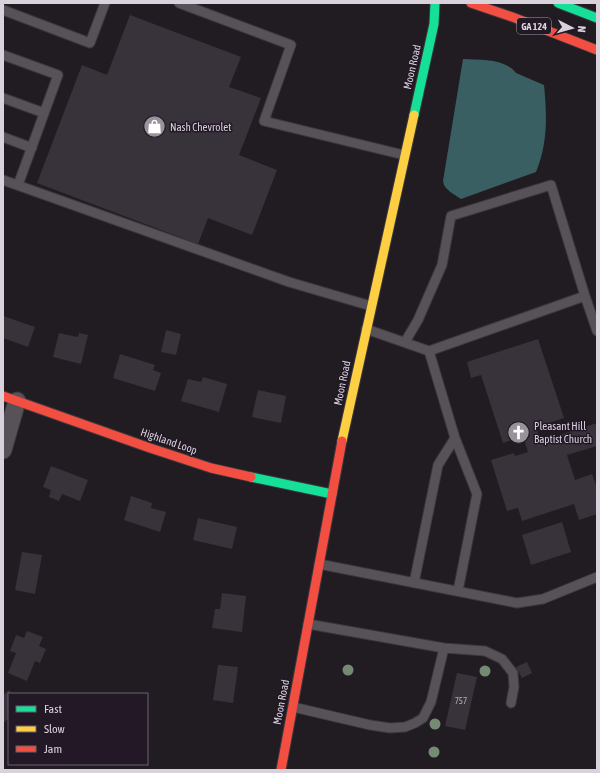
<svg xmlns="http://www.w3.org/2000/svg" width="600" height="773" viewBox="0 0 600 773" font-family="'Asap Condensed',sans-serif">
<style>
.water{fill:#395f63}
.building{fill:#38333a}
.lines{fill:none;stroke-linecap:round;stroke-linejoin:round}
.lane-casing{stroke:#3b373d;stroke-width:11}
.street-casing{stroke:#3b373d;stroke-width:19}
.fast-casing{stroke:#3b373d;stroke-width:11}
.slow-casing{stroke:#3b373d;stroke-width:11}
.jam-casing{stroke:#3b373d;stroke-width:11}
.lane{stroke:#565258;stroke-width:9}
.street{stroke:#565258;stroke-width:17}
.fast{stroke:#16e098;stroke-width:9}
.slow{stroke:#ffcf43;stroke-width:9}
.jam{stroke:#f24e42;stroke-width:9}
.tree{fill:#758a73}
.labels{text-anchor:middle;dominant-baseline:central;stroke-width:3;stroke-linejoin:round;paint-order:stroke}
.number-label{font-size:9px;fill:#b1aab4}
.shield{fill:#221826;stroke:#a29aa5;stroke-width:1}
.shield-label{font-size:10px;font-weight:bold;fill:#d9d2dc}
.street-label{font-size:11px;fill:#d9d2dc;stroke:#221826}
.poi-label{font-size:11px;fill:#d9d2dc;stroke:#221826;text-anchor:start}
</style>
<rect width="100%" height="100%" fill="#211c22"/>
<path class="water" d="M 463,59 C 480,60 505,58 516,73 L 544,85 C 547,115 548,143 536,172 L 461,199 C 454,194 444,190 443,181 Z"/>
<path class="building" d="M 130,15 L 241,57 L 229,87 L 261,98 L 239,155 L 277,170 L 252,235 L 208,218 L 198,244 L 37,183 L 82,65 L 107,75 Z
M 3,316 L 35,327 L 28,347 L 3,338 Z
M 166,330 L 181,334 L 176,355 L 161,352 Z
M 59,333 L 78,337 L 79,333 L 88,335 L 81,364 L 53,357 Z
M 538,339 L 564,418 L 536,427 L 541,441 L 597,423 L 597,446 L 567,455 L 575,480 L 592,474 L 597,488 L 597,514 L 579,520 L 574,504 L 522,521 L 518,508 L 507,511 L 491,460 L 514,453 L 515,456 L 528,452 L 523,436 L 503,443 L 481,375 L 471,378 L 467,362 Z
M 120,354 L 155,365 L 153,370 L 161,373 L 155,391 L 113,378 Z
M 203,377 L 227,384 L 219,412 L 181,401 L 188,379 L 201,382 Z
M 258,390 L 286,396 L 281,423 L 252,417 Z
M 51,466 L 88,480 L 80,501 L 62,494 L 59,501 L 49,497 L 51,490 L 43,487 Z
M 131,496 L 152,503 L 151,508 L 166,512 L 160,532 L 124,520 Z
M 198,518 L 237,527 L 232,549 L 193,540 Z
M 562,522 L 571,552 L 531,565 L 522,535 Z
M 22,552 L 42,555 L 35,594 L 15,590 Z
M 222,593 L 246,596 L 242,632 L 212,628 L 215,609 L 220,609 Z
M 27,631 L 43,637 L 39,646 L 46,649 L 40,663 L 35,661 L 27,681 L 8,673 L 16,653 L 10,651 L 16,635 L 24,638 Z
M 527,662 L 532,673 L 522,678 L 516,667 Z
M 218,665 L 238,667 L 233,703 L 213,700 Z
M 457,673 L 477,677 L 465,730 L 445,726 Z
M 9,690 L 12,694 L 9,694 L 9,718 L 3,723 L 3,695 Z"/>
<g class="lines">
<defs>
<path id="lane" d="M 179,3 L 291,45 L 264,121 L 404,155
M 3,10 L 90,43 L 105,3
M 3,55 L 58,75 L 18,185
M 3,98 L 44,113
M 3,137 L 32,148
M 3,180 L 289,282 L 371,306
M 366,329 L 429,351 L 585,296 L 597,331
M 405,342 L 418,320 L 442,265 L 451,216 L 551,185 L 585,296
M 455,438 L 477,494 L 458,591
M 319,564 L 517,603 L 543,599 L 597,577
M 414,583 L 438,465 L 455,438 L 429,351
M 308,624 L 444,648 L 485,651 L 502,659 L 513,673 L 514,687 L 511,703
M 293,707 L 370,725 L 390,728 L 405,727 L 415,723 L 423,718 L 431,702 L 444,648"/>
<path id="street" d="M 3,450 L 17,401"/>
<path id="fast" d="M 558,3 L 597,18
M 414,115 L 434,24 L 435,3
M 251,477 L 332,494"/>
<path id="slow" d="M 342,441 L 414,115"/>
<path id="jam" d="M 471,3 L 515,18 L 597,50
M 3,396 L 150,448 L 211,468 L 251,477
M 281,770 L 342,441"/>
</defs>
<use href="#lane" class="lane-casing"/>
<use href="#street" class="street-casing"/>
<use href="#fast" class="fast-casing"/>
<use href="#slow" class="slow-casing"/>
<use href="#jam" class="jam-casing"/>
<use href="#lane" class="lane"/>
<use href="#street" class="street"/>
<use href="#fast" class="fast"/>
<use href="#slow" class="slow"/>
<use href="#jam" class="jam"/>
</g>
<g class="tree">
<circle cx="348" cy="670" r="5.5"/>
<circle cx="485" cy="671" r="5.5"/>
<circle cx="435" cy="724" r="5.5"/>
<circle cx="434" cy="752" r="5.5"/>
</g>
<defs>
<symbol id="shop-disc" viewBox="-11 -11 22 22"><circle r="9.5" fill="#99929b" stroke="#221826"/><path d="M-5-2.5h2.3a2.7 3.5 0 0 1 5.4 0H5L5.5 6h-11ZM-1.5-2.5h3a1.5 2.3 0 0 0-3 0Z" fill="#fff"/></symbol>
<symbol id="church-disc" viewBox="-11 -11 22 22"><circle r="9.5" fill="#99929b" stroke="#221826"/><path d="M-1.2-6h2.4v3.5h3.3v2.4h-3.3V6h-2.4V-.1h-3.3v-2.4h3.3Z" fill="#fff"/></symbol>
</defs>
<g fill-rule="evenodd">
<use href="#shop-disc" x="142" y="114" width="25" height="25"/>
<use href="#church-disc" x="506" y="420" width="25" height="25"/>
</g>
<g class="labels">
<g class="number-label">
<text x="461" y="701">757</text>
</g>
<rect class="shield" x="517" y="18" width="34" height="16" rx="3"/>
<g class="shield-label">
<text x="534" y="26">GA 124</text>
</g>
<g class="street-label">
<text transform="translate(412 67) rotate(-77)">Moon Road</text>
<text transform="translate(342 383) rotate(-78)">Moon Road</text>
<text transform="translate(169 441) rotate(19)">Highland Loop</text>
<text transform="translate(281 702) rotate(-79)">Moon Road</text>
</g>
<g class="poi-label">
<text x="170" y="127">Nash Chevrolet</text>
<text x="534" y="426">Pleasant Hill<tspan x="534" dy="13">Baptist Church</tspan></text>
</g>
</g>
<rect width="600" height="773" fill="none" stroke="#d9d2dc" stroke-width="8"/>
<rect x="8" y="693" width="140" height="72" fill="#221826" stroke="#6b626f"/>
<rect x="16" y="706" width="20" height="6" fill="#16e098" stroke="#6b626f"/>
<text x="44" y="713" font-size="12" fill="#d9d2dc">Fast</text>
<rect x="16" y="726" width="20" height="6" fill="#ffcf43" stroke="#6b626f"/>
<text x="44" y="733" font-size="12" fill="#d9d2dc">Slow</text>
<rect x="16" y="746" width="20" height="6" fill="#f24e42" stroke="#6b626f"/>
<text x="44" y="753" font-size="12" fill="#d9d2dc">Jam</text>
<g transform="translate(572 28) rotate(96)" stroke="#221826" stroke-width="3" paint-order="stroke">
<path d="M0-3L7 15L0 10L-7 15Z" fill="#d9d2dc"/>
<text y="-6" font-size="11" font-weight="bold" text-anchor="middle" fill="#d9d2dc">N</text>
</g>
</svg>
